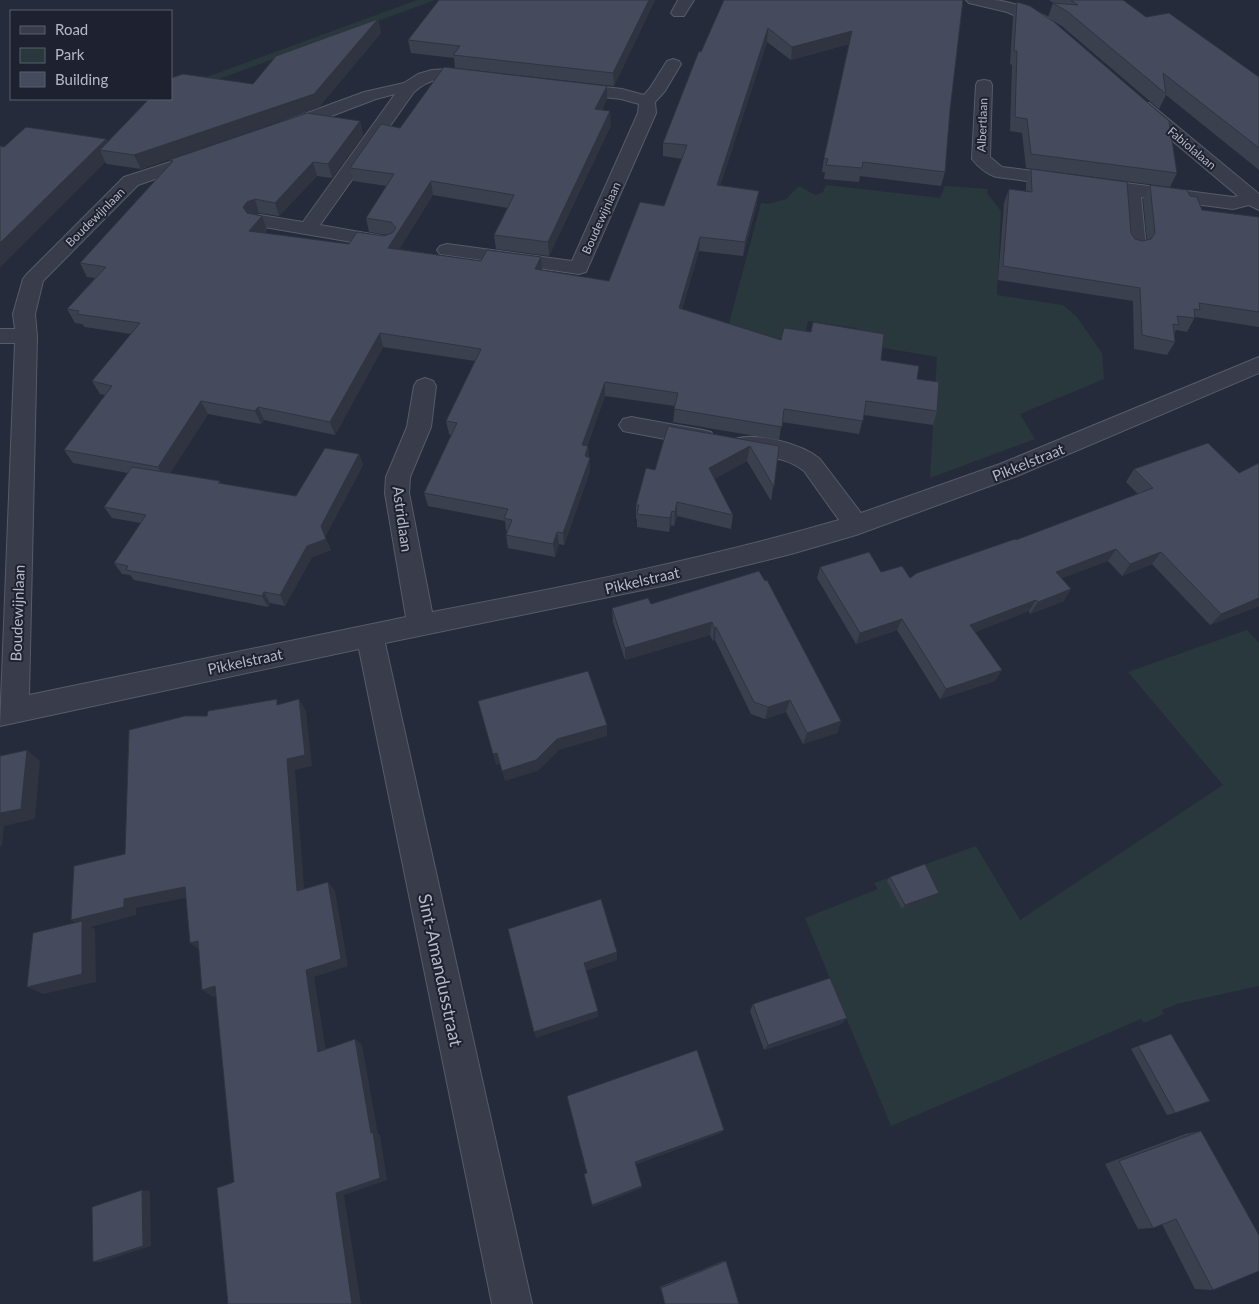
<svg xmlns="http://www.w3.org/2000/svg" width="1259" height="1304" viewBox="0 0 1259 1304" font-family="Lato,sans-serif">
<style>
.green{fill:#29383d}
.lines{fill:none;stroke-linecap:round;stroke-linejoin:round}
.minor-casing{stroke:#575b69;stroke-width:2}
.minor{fill:#393d4b;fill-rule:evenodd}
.wall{fill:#3b404f}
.shaded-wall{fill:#303440}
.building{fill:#454a5c;stroke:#303440}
.labels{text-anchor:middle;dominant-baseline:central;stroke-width:4;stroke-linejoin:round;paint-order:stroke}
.far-street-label{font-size:12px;fill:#b5b8c7;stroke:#1e2230}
.street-label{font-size:15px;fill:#b5b8c7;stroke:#1e2230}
.near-street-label{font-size:18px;fill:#b5b8c7;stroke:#1e2230}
</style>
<rect width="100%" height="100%" fill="#262b3b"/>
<path class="green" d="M 417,0 L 435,0 L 200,86 L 196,81 Z
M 826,185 L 940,198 L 945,186 L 988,189 L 987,193 L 1001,211 L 997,295 L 1063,305 L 1076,316 L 1102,353 L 1104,379 L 1020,414 L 1035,439 L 930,478 L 937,357 L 855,343 L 857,328 L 808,321 L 803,342 L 727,331 L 761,203 L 768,204 L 786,199 L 798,187 L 801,187 L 815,195 L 823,192 Z
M 1247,630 L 1259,643 L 1259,986 L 1177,1004 L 1162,1010 L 1164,1014 L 1144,1023 L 1141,1019 L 891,1126 L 805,918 L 878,889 L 874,883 L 976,846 L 1020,920 L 1223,785 L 1128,672 Z"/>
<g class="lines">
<defs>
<path id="minor" d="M 678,0 L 694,0 L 684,16 L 674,16 L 671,13 Z
M 966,0 C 976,0 985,0 994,0 C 1009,1 1048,13 1056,25 L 1053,28 L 1043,28 L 1007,12 L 969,3 Z
M 673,59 L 679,61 L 681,64 L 665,91 L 655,102 L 656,113 L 586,272 L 579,274 L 440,254 L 437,250 L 440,246 L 447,244 L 572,261 L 638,113 L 639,104 L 621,99 L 569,93 L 563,92 L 561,88 L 563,84 L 569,83 L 622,89 L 644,95 L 650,88 L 667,61 Z
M 449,69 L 483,74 L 485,77 L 483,80 C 455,88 443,67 414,92 L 320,225 L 394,238 L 397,242 L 394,246 L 387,248 L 253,225 L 250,221 L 253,217 L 260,215 L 303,222 L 395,94 L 376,99 L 292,131 L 286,132 L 280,131 L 277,127 L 280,123 L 364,92 L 404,83 L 418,74 L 432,70 Z
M 984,80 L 990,81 L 992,85 L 990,157 L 1002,167 L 1233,197 L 1238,196 L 1137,111 L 1134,107 L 1137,103 L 1149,103 L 1259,194 L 1259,210 L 1249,205 L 1233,209 L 1141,197 L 1146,247 L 1143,251 L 1136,253 L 1129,251 L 1126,247 L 1122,194 L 997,177 C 988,175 978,167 972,159 L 976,85 L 978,81 Z
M 201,152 L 207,153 L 210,157 L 207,161 L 138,185 L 43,281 L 35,314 L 37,336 L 29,695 L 406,617 L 385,493 L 386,477 L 407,427 L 414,386 L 417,381 L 425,378 L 433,381 L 436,386 L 431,427 L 410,477 L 409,493 L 432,612 C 569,586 705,559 839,520 L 804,471 C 783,454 759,458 735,451 L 731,445 L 735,439 C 758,432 802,444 820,459 L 861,513 L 1000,464 L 1259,357 L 1259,373 L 1017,476 L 856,535 L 791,554 L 662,586 L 385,643 L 532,1304 L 492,1304 L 359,649 L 0,726 L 15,343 L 0,343 L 0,329 L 15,329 L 13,314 L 23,279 L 26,275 L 124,177 Z
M 631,417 L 703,430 L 711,432 L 715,438 L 711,444 L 703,446 L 623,431 L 619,425 L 623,419 Z"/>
</defs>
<use href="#minor" class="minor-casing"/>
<use href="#minor" class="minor"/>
</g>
<path class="wall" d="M 439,0 L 655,0 L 614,86 L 455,68 L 454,58 L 411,53 L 408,40 Z
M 724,0 L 963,0 L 950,110 L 945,172 L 941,186 L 860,176 L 859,182 L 824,179 L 825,172 L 822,172 L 824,158 L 849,44 L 791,60 L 767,42 L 720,186 L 757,204 L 743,256 L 699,251 L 682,309 L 781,340 L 881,360 L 917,379 L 937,411 L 933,425 L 864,415 L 859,434 L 782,422 L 779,440 L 673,422 L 675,406 L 605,396 L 587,446 L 588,446 L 590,471 L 564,545 L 559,544 L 555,557 L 508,548 L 506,535 L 508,531 L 506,531 L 505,521 L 428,506 L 424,493 L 451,435 L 449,434 L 446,421 L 475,361 L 383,347 L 335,435 L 264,420 L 261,424 L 208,414 L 170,473 L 220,481 L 221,484 L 296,496 L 359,454 L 363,465 L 325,537 L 331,550 L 312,557 L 285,606 L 270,603 L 268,607 L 134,580 L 130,575 L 122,574 L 114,563 L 141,523 L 112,518 L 104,507 L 128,473 L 73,463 L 64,450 L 105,395 L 100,394 L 92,381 L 131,334 L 85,327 L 82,324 L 75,323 L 67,309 L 95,278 L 87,277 L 80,263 L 170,164 L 169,160 L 360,121 L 363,135 L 332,178 L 317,176 L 279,216 L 259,213 L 255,215 L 262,216 L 267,230 L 265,233 L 349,244 L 388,235 L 369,232 L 366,218 L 387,186 L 353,181 L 350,168 L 400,128 L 607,99 L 602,110 L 611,125 L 549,256 L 496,249 L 494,235 L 508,208 L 433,195 L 399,249 L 609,281 L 664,206 L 682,159 L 663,156 L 663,143 L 701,52 Z
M 1049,0 L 1123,0 L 1146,17 L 1259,77 L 1259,170 L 1166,95 L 1159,109 L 1063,27 L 1048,17 L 1053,3 Z
M 1017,2 L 1177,173 L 1170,187 L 1026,168 L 1022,133 L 1010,131 L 1012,65 L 1010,64 L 1013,16 Z
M 378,19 L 381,33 L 318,108 L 141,169 L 107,164 L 105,162 L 0,267 L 0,146 L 4,147 L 106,139 L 108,142 L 253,84 Z
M 1031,169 L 1131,233 L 1135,239 L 1142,241 L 1147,240 L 1143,199 L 1150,185 L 1190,196 L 1202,210 L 1259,217 L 1259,327 L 1195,317 L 1187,332 L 1176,330 L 1174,334 L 1175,342 L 1167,355 L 1134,349 L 1133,301 L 998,280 L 1004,203 L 1009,189 L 1026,192 L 1026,183 Z
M 668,426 L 779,446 L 771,501 L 747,461 L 714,479 L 733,515 L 731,529 L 677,516 L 674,526 L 671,525 L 669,532 L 637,527 L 637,519 L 636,519 L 636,505 L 655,470 Z
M 1259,463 L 1259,606 L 1210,625 L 1152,564 L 1122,576 L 1108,561 L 1062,578 L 1064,601 L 1030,614 L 1029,611 L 975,632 L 1002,670 L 995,681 L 940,699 L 897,630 L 856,644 L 817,578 L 820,567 L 910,578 L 1016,540 L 1138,494 L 1126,482 L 1134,469 L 1239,473 Z
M 759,571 L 841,721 L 837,733 L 803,744 L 786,712 L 765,719 L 751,714 L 715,640 L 713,641 L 710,635 L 625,660 L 613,622 L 612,608 L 651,604 Z
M 890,877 L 936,897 L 902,909 L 887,881 Z
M 753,1004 L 847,1018 L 841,1024 L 764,1050 L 750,1011 Z
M 1138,1046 L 1175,1113 L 1167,1115 L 1131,1049 Z
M 1201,1131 L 1213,1290 L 1195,1289 L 1162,1224 L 1153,1228 L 1138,1229 L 1105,1164 L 1185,1134 Z
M 723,1261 L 726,1261 L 739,1304 L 665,1304 L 660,1287 Z"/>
<path class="shaded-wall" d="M 649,0 L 655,0 L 614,86 L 613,73 Z
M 378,19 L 381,33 L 318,108 L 141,169 L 134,155 Z
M 768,28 L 767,42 L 716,199 L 717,185 Z
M 852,31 L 849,44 L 791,60 L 792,47 Z
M 607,86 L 607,99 L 596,123 L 595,109 Z
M 610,111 L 611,125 L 549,256 L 548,242 Z
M 360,121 L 363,135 L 332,178 L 328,164 Z
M 106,139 L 112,152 L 100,150 L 105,162 L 0,267 L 0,243 Z
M 313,162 L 317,176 L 279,216 L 275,203 Z
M 431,181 L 433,195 L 392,261 L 388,248 Z
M 759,191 L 757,204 L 743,256 L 745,242 Z
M 255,199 L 259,213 L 252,216 L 248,221 L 243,207 L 247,202 Z
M 262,216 L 267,230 L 254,244 L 249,231 Z
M 700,237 L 699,251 L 678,322 L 679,308 Z
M 541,257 L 542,271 L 535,269 Z
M 380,333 L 383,347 L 335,435 L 330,422 Z
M 605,382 L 605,396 L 582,458 L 582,445 Z
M 201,401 L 208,414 L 166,480 L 158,467 Z
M 258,407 L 264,420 L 261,424 L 255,411 Z
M 588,446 L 589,459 L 585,456 Z
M 750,446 L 747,461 L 707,483 L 709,468 Z
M 359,454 L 363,465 L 325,537 L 321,526 Z
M 590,458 L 590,471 L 564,545 L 563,533 Z
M 677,502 L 677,516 L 674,526 L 675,512 Z
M 672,511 L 671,525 L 669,532 L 670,518 Z
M 557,532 L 559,544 L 555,557 L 553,544 Z
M 326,539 L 331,550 L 312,557 L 285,606 L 280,595 L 307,546 Z
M 1116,549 L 1108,561 L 1049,583 L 1056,572 Z
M 1161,552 L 1152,564 L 1122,576 L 1130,564 Z
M 1071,589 L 1064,601 L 1030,614 L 1038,602 Z
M 264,592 L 270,603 L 268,607 L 262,596 Z
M 1259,598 L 1259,606 L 1210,625 L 1221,614 Z
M 1036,600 L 1029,611 L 964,636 L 970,625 Z
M 902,619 L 897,630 L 856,644 L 860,633 Z
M 712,622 L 710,635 L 625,660 L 625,648 Z
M 716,627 L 715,640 L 713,641 L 714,628 Z
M 1002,670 L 995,681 L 940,699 L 946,689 Z
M 299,699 L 306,711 L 312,766 L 295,770 L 305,900 L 297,891 L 287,759 Z
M 790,700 L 786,712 L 765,719 L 768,707 Z
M 841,721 L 837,733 L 803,744 L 807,733 Z
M 607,725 L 607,736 L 559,750 L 538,771 L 505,781 L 502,771 L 557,739 Z
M 27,750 L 40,761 L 35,819 L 4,826 L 2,846 L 0,847 L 0,813 Z
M 497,753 L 500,764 L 496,765 L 493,754 Z
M 328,882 L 335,891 L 348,966 L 314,977 L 327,1057 L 318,1052 L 306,970 Z
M 185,887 L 195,896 L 136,908 L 136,915 L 91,927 L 95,929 L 96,982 L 43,994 L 27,987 L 82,927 L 71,920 L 124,899 Z
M 939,893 L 936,897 L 902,909 L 905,905 Z
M 198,941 L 201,951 L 190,943 Z
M 617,952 L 617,960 L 585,971 L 584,963 Z
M 215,986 L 225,993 L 213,997 L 202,990 Z
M 598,1011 L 598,1017 L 536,1038 L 534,1032 Z
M 847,1018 L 841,1024 L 764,1050 L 768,1045 Z
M 355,1039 L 362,1045 L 378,1134 L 380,1135 L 387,1180 L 344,1195 L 361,1304 L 352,1304 L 336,1193 L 371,1133 Z
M 724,1130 L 721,1133 L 635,1165 L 635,1162 Z
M 642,1186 L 642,1188 L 593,1207 L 592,1205 Z
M 142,1190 L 150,1191 L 151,1246 L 101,1262 L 93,1262 Z"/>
<path class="building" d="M 439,0 L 649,0 L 613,73 L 453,55 L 460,46 L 408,40 Z
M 724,0 L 963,0 L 950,110 L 945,172 L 863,162 L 862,168 L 826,165 L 828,159 L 824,158 L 852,31 L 792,47 L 768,28 L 717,185 L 759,191 L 745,242 L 700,237 L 679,308 L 781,340 L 784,328 L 811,332 L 813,322 L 884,334 L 881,360 L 919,366 L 917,379 L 939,382 L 937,411 L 866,401 L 863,421 L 784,409 L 782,427 L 674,409 L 678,393 L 605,382 L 582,445 L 588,446 L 585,456 L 590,458 L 563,533 L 557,532 L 553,544 L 506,535 L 512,520 L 504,518 L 508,509 L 424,493 L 457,423 L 446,421 L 481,349 L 380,333 L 330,422 L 258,407 L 255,411 L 201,401 L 158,467 L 64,450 L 112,386 L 92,381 L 140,323 L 77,314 L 79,311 L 67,309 L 106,267 L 80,263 L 173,161 L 169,160 L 307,113 L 360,121 L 328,164 L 313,162 L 275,203 L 255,199 L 247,202 L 243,207 L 247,213 L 262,216 L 249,231 L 349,244 L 357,232 L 384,236 L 392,233 L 396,228 L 391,222 L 366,218 L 394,174 L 350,168 L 381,124 L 400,128 L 444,67 L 607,86 L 595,109 L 610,111 L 548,242 L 494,235 L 514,195 L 431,181 L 388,248 L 481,261 L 487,250 L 541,257 L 535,269 L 609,281 L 640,202 L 664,206 L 687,145 L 663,143 L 699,51 L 701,52 Z
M 1071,0 L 1123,0 L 1146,17 L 1169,13 L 1259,77 L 1259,148 L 1163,73 L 1166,94 L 1068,12 L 1053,3 L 1078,5 Z
M 1017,2 L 1030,6 L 1054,22 L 1169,121 L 1177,173 L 1031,154 L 1027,119 L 1015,117 L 1017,51 L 1014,51 Z
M 378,19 L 314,94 L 134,155 L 100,150 L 149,99 L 171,99 L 171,78 L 183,74 L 253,84 L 276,56 Z
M 26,127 L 106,139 L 0,243 L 0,146 L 4,147 Z
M 1031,169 L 1127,182 L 1131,233 L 1135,239 L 1142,241 L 1151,239 L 1155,233 L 1150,185 L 1187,190 L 1190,196 L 1197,197 L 1202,210 L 1259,217 L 1259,312 L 1199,303 L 1200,310 L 1194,309 L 1195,318 L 1177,316 L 1179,325 L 1173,324 L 1175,342 L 1142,335 L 1140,288 L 1003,266 L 1009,189 L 1032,192 Z
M 668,426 L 779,446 L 774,487 L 750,446 L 709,468 L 733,515 L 677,502 L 675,512 L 672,511 L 670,518 L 637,514 L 639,505 L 636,505 L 646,468 L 655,470 Z
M 1208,443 L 1239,473 L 1259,463 L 1259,598 L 1221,614 L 1161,552 L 1130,564 L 1116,549 L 1056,572 L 1071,589 L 1038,602 L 1036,600 L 970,625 L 1002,670 L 946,689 L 902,619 L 860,633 L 820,567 L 869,552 L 881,572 L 902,566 L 910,578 L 917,573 L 1015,539 L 1016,540 L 1153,488 L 1134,469 Z
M 325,448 L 359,454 L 321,526 L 326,539 L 307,546 L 280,595 L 264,592 L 262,596 L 126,570 L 128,566 L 114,563 L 146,515 L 104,507 L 132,467 L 220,481 L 218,483 L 296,496 Z
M 759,571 L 765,581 L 767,580 L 841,721 L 807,733 L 790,700 L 768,707 L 754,702 L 716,627 L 714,628 L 712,622 L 625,648 L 612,608 L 648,598 L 651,604 Z
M 588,671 L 607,725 L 557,739 L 536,760 L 502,771 L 497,753 L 493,754 L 478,701 Z
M 277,699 L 277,705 L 299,699 L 305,755 L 287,759 L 297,891 L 328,882 L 341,959 L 306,970 L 318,1052 L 355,1039 L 371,1133 L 373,1132 L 380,1178 L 336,1193 L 352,1304 L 228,1304 L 217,1188 L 234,1182 L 215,986 L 202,990 L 198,941 L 190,943 L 185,887 L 124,899 L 124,907 L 71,920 L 74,866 L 125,854 L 129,730 L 185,716 L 207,716 L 208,711 Z
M 27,750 L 21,809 L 0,813 L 0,756 Z
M 925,864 L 939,893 L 905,905 L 890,877 Z
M 601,899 L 617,952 L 584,963 L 598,1011 L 534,1032 L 508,929 Z
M 82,921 L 82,974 L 27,987 L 33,933 Z
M 830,978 L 847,1018 L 768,1045 L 753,1004 Z
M 1171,1034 L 1210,1101 L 1175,1113 L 1138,1046 Z
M 697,1050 L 724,1130 L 635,1162 L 642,1186 L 592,1205 L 584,1174 L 587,1173 L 567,1096 Z
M 1201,1131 L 1259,1235 L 1259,1271 L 1213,1290 L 1176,1219 L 1153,1228 L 1119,1161 Z
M 142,1190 L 143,1246 L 93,1262 L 92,1207 Z
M 726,1261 L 739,1304 L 665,1304 L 661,1288 Z"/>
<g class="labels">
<g class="far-street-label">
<text transform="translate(982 125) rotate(-88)">Albertlaan</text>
<text transform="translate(1192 148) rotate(40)">Fabiolalaan</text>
<text transform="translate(95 217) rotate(-45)">Boudewijnlaan</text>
<text transform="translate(601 218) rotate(-66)">Boudewijnlaan</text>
</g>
<g class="street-label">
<text transform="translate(1028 462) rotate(-22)">Pikkelstraat</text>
<text transform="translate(403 519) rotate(82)">Astridlaan</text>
<text transform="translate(642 580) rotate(-13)">Pikkelstraat</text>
<text transform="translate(17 613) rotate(-88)">Boudewijnlaan</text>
<text transform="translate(245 661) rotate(-12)">Pikkelstraat</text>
</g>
<g class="near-street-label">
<text transform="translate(441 970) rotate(78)">Sint-Amandusstraat</text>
</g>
</g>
<rect x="10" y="10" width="162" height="90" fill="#1e2230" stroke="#5a5e6c"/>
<rect x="20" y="26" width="25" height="8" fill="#393d4b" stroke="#5a5e6c"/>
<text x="55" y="35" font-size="15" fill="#b5b8c7">Road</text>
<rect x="20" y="48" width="25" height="15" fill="#29383d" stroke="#5a5e6c"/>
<text x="55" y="60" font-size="15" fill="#b5b8c7">Park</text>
<rect x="20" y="72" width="25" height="15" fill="#454a5c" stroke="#5a5e6c"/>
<text x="55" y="85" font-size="15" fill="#b5b8c7">Building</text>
</svg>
